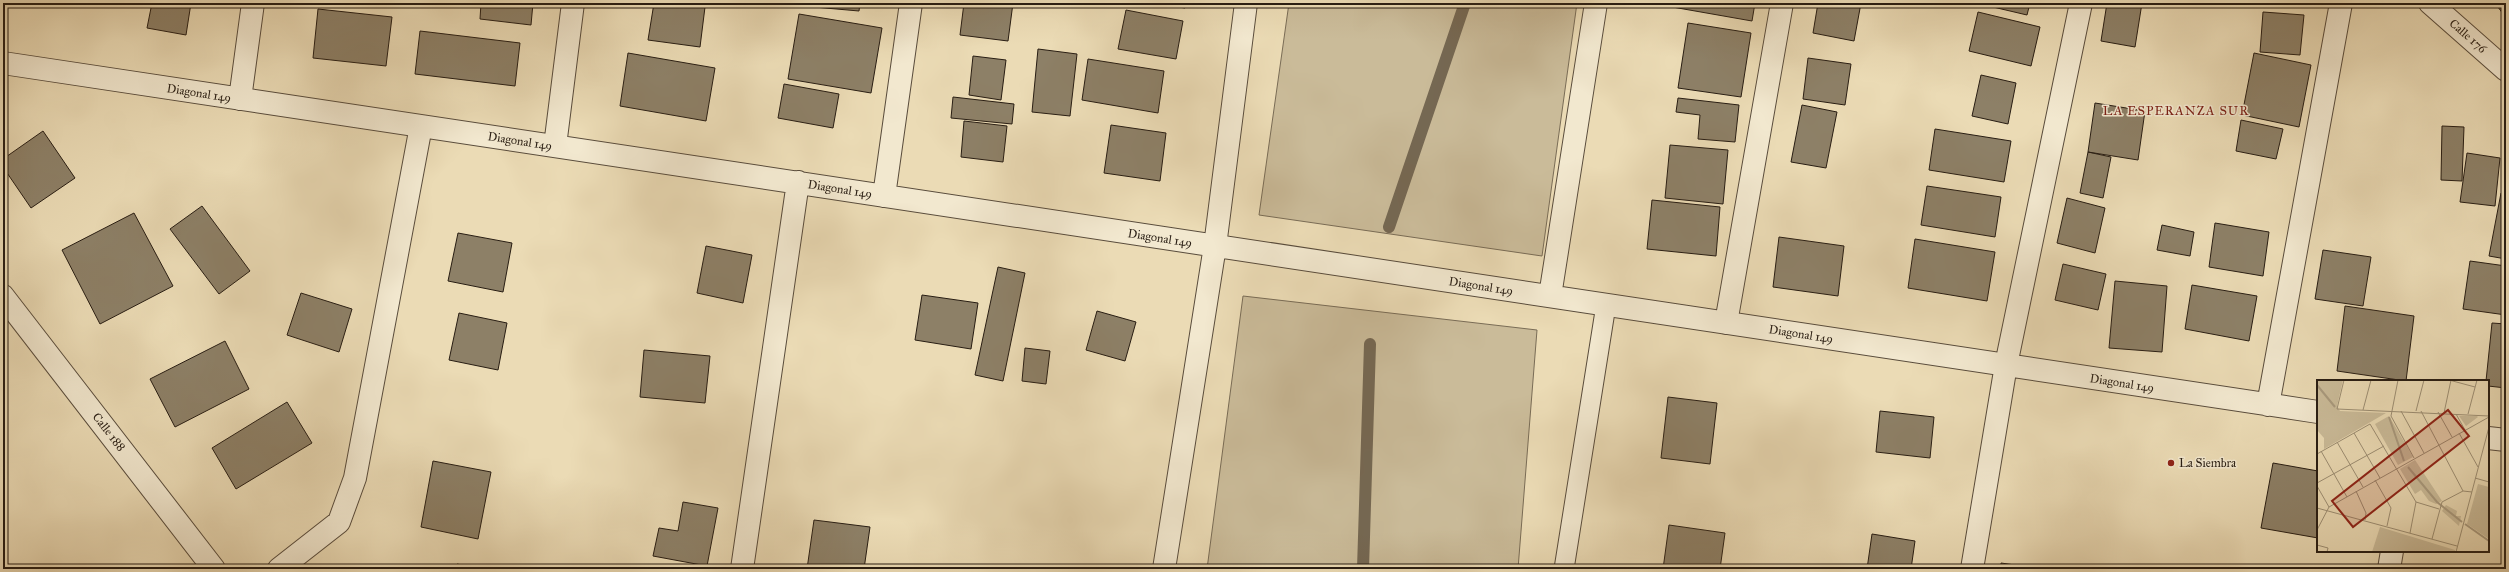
<svg xmlns="http://www.w3.org/2000/svg" width="2509" height="572" viewBox="0 0 2509 572" font-family="'IM FELL Great Primer',serif">
<style>
.green{fill:#cabb99;stroke:#796c56}
.lines{fill:none;stroke-linecap:round;stroke-linejoin:round}
.stream{stroke:#756853;stroke-width:12}
.building{fill:#8d8067;stroke:#281d13}
.lane-casing{stroke:#594c3c;stroke-width:21}
.street-casing{stroke:#594c3c;stroke-width:24}
.lane{stroke:#f2e8cf;stroke-width:19}
.street{stroke:#f2e8cf;stroke-width:22}
.poi-dot{fill:#8f2418;stroke:#f2e8cf;stroke-width:1.5}
.labels{text-anchor:middle;dominant-baseline:central;stroke-width:3;stroke-linejoin:round;paint-order:stroke}
.street-label{font-size:12px;fill:#281d13;stroke:#f2e8cf}
.poi-label{font-size:12px;fill:#281d13;stroke:#f2e8cf;text-anchor:start}
.neighbourhood-label{font-size:13px;letter-spacing:1px;fill:#7a1f14;stroke:#f2e8cf}
.inset-river{fill:none;stroke:#a99a7e;stroke-width:2}
.inset-road{fill:none;stroke:#9d8f74;stroke-width:1}
.view{fill:#8f2418;fill-opacity:0.15;stroke:#8f2418;stroke-width:2}
.inset-edge{fill:none;stroke:#281d13;stroke-width:2}
</style>
<rect width="100%" height="100%" fill="#ebdbb5"/>
<filter id="stains"><feTurbulence type="fractalNoise" baseFrequency=".005" numOctaves="4"/><feColorMatrix values="0 0 0 0 .2 0 0 0 0 .09 0 0 0 0 .02 0 0 0 .5 -.17"/></filter>
<radialGradient id="worn" r=".72"><stop offset=".6" stop-color="#630" stop-opacity="0"/><stop offset="1" stop-color="#630" stop-opacity=".3"/></radialGradient>
<path class="green" d="M 1289,3 L 1577,3 L 1542,256 L 1259,215 Z
M 1243,296 L 1537,330 L 1518,569 L 1207,569 Z"/>
<g class="lines">
<path class="stream" d="M 1389,227 L 1465,3
M 1363,569 L 1370,344"/>
</g>
<path class="building" d="M 152,3 L 191,3 L 186,35 L 147,28 Z
M 481,3 L 533,3 L 531,25 L 480,19 Z
M 654,3 L 679,3 L 705,7 L 700,47 L 648,40 Z
M 814,3 L 860,3 L 859,11 L 814,7 Z
M 964,3 L 1013,3 L 1008,41 L 960,35 Z
M 1154,3 L 1186,3 L 1185,8 Z
M 1662,3 L 1755,3 L 1752,21 L 1661,5 Z
M 1818,3 L 1861,3 L 1854,41 L 1813,33 Z
M 1976,3 L 2030,3 L 2027,15 Z
M 2107,3 L 2142,3 L 2135,47 L 2101,41 Z
M 2495,3 L 2506,3 L 2506,18 Z
M 318,9 L 392,17 L 386,66 L 313,58 Z
M 1126,10 L 1183,21 L 1176,59 L 1118,49 Z
M 1978,12 L 2040,27 L 2031,66 L 1969,51 Z
M 2263,12 L 2304,15 L 2300,55 L 2260,52 Z
M 799,14 L 882,28 L 871,93 L 788,79 Z
M 1688,23 L 1751,33 L 1741,97 L 1678,88 Z
M 420,31 L 520,43 L 515,86 L 415,74 Z
M 1038,49 L 1077,54 L 1070,116 L 1032,112 Z
M 628,53 L 715,68 L 706,121 L 620,106 Z
M 2254,53 L 2311,65 L 2299,127 L 2242,115 Z
M 973,56 L 1006,60 L 1001,100 L 969,95 Z
M 1808,58 L 1851,64 L 1845,105 L 1803,99 Z
M 1088,59 L 1164,71 L 1158,113 L 1082,100 Z
M 1981,75 L 2016,83 L 2008,124 L 1972,116 Z
M 784,84 L 839,94 L 833,128 L 778,118 Z
M 953,97 L 1014,104 L 1012,124 L 951,118 Z
M 1678,98 L 1739,105 L 1735,142 L 1698,139 L 1700,115 L 1676,112 Z
M 2095,103 L 2145,111 L 2138,160 L 2088,152 Z
M 1802,105 L 1837,112 L 1826,168 L 1791,162 Z
M 2241,120 L 2283,129 L 2276,159 L 2236,151 Z
M 964,121 L 1007,126 L 1003,162 L 961,157 Z
M 1111,125 L 1166,133 L 1160,181 L 1104,173 Z
M 2442,126 L 2464,127 L 2462,181 L 2441,180 Z
M 1935,129 L 2011,141 L 2004,182 L 1929,170 Z
M 43,131 L 75,178 L 31,208 L 3,167 L 3,159 Z
M 1670,145 L 1728,150 L 1723,204 L 1665,198 Z
M 2088,152 L 2111,157 L 2103,198 L 2080,193 Z
M 2467,153 L 2500,158 L 2495,206 L 2460,202 Z
M 1927,186 L 2001,197 L 1995,237 L 1921,225 Z
M 2501,193 L 2506,194 L 2506,259 L 2489,256 Z
M 2067,198 L 2105,208 L 2095,253 L 2057,243 Z
M 1652,200 L 1720,207 L 1716,256 L 1647,249 Z
M 202,206 L 250,271 L 219,294 L 170,229 Z
M 134,213 L 173,286 L 100,324 L 62,250 Z
M 2215,223 L 2269,232 L 2263,276 L 2209,267 Z
M 2162,225 L 2194,232 L 2190,256 L 2157,250 Z
M 458,233 L 512,243 L 503,292 L 448,281 Z
M 1779,237 L 1844,246 L 1838,296 L 1773,287 Z
M 1915,239 L 1995,252 L 1987,301 L 1908,288 Z
M 706,246 L 752,255 L 743,303 L 697,293 Z
M 2323,250 L 2371,257 L 2363,306 L 2315,299 Z
M 2470,261 L 2506,266 L 2506,315 L 2463,309 Z
M 2063,264 L 2106,274 L 2098,310 L 2055,300 Z
M 998,267 L 1025,273 L 1003,381 L 975,375 Z
M 2115,281 L 2167,286 L 2162,352 L 2109,348 Z
M 2192,285 L 2257,296 L 2249,341 L 2185,329 Z
M 301,293 L 352,309 L 339,352 L 287,335 Z
M 922,295 L 978,303 L 971,349 L 915,340 Z
M 2345,306 L 2414,316 L 2406,381 L 2337,371 Z
M 1097,311 L 1136,322 L 1125,361 L 1086,350 Z
M 459,313 L 507,323 L 498,370 L 449,360 Z
M 2492,323 L 2506,324 L 2506,388 L 2488,386 L 2488,381 L 2486,381 Z
M 225,341 L 249,389 L 175,427 L 150,379 Z
M 1025,348 L 1050,351 L 1046,384 L 1022,381 Z
M 644,350 L 710,356 L 705,403 L 640,397 Z
M 1668,397 L 1717,403 L 1710,464 L 1661,458 Z
M 287,402 L 312,443 L 236,489 L 212,448 Z
M 1880,411 L 1934,417 L 1930,458 L 1876,452 Z
M 433,461 L 491,472 L 478,539 L 421,527 Z
M 2273,463 L 2318,471 L 2318,538 L 2261,528 Z
M 683,502 L 718,508 L 707,566 L 653,556 L 659,528 L 678,531 Z
M 814,520 L 870,527 L 864,569 L 807,569 Z
M 1669,525 L 1725,533 L 1720,569 L 1663,569 Z
M 1872,534 L 1915,541 L 1911,569 L 1867,569 Z
M 2001,563 L 2043,569 L 2001,569 Z
M 457,564 L 483,569 L 456,569 Z"/>
<g class="lines">
<defs>
<path id="lane" d="M 1564,569 L 1606,305"/>
<path id="street" d="M 2430,3 L 2506,70
M 3,63 L 2318,412
M 240,99 L 253,3
M 555,146 L 573,3
M 884,196 L 911,3
M 3,296 L 214,569
M 1550,296 L 1596,3
M 1726,323 L 1782,3
M 2268,405 L 2341,3
M 2488,438 L 2506,440
M 279,569 L 339,522 L 355,478 L 421,126
M 742,569 L 798,182
M 1164,569 L 1215,246 L 1246,3
M 1972,569 L 2006,365 L 2081,3
M 2389,569 L 2392,551"/>
</defs>
<use href="#lane" class="lane-casing"/>
<use href="#street" class="street-casing"/>
<use href="#lane" class="lane"/>
<use href="#street" class="street"/>
</g>
<circle class="poi-dot" cx="2171" cy="463" r="4"/>
<g class="labels">
<g class="street-label">
<text transform="translate(2468 36) rotate(41)">Calle 176</text>
<text transform="translate(199 93) rotate(9)">Diagonal 149</text>
<text transform="translate(520 141) rotate(9)">Diagonal 149</text>
<text transform="translate(840 189) rotate(9)">Diagonal 149</text>
<text transform="translate(1160 238) rotate(9)">Diagonal 149</text>
<text transform="translate(1481 286) rotate(9)">Diagonal 149</text>
<text transform="translate(1801 334) rotate(9)">Diagonal 149</text>
<text transform="translate(2122 383) rotate(9)">Diagonal 149</text>
<text transform="translate(109 432) rotate(52)">Calle 188</text>
</g>
<g class="poi-label">
<text x="2179" y="463">La Siembra</text>
</g>
<g class="neighbourhood-label">
<text x="2176" y="111">LA ESPERANZA SUR</text>
</g>
</g>
<g transform="translate(2317 380)">
<rect width="172" height="172" fill="#ebdbb5"/>
<path d="M 0,0 L 26,0 L 20,26 L 23,31 L 69,33 L 7,69 L 7,58 L 0,50 ZM 72,36 L 96,77 L 81,85 L 58,44 ZM 142,36 L 160,36 L 161,37 L 149,46 ZM 98,80 L 125,121 L 119,124 L 112,121 L 104,110 L 98,114 L 83,89 ZM 161,104 L 172,107 L 172,159 L 150,144 ZM 129,125 L 140,131 L 139,136 L 144,136 L 142,146 L 125,131 ZM 63,147 L 138,170 L 138,172 L 55,172 Z" fill="#cabb99"/>
<path class="inset-river" d="M 0,5 L 18,27M 72,37 L 87,81M 91,87 L 120,122 L 145,142M 148,144 L 172,161"/>
<path class="inset-road" d="M 27,0 L 20,29 L 172,36M 81,0 L 74,36 L 97,78M 132,0 L 158,7M 46,30 L 54,0M 84,31 L 107,73M 99,31 L 107,0M 104,31 L 146,111M 121,32 L 135,57M 127,33 L 134,0M 139,34 L 148,50M 151,34 L 160,0M 37,53 L 63,98M 142,53 L 161,87M 20,62 L 46,107M 4,71 L 30,117M 0,74 L 53,44 L 99,122 L 93,153M 158,98 L 172,102M 58,100 L 74,128 L 70,146M 0,103 L 67,66M 0,106 L 12,127M 39,111 L 49,133 L 48,140M 99,122 L 122,129M 0,128 L 140,166M 0,150 L 12,127 L 172,37M 115,159 L 125,122 L 146,111 L 155,112M 0,165 L 11,168 L 10,172M 139,172 L 172,47"/>
<path class="view" d="M 131,30 L 152,56 L 36,147 L 15,121 Z"/>
<rect width="172" height="172" class="inset-edge"/>
</g>
<rect width="2509" height="572" fill="none" stroke="#ebdbb5" stroke-width="16"/>
<rect x="4" y="4" width="2501" height="564" fill="none" stroke="#281d13" stroke-width="2"/>
<rect x="8" y="8" width="2493" height="556" fill="none" stroke="#281d13"/>
<rect width="100%" height="100%" filter="url(#stains)"/>
<rect width="100%" height="100%" fill="url(#worn)"/>
</svg>
